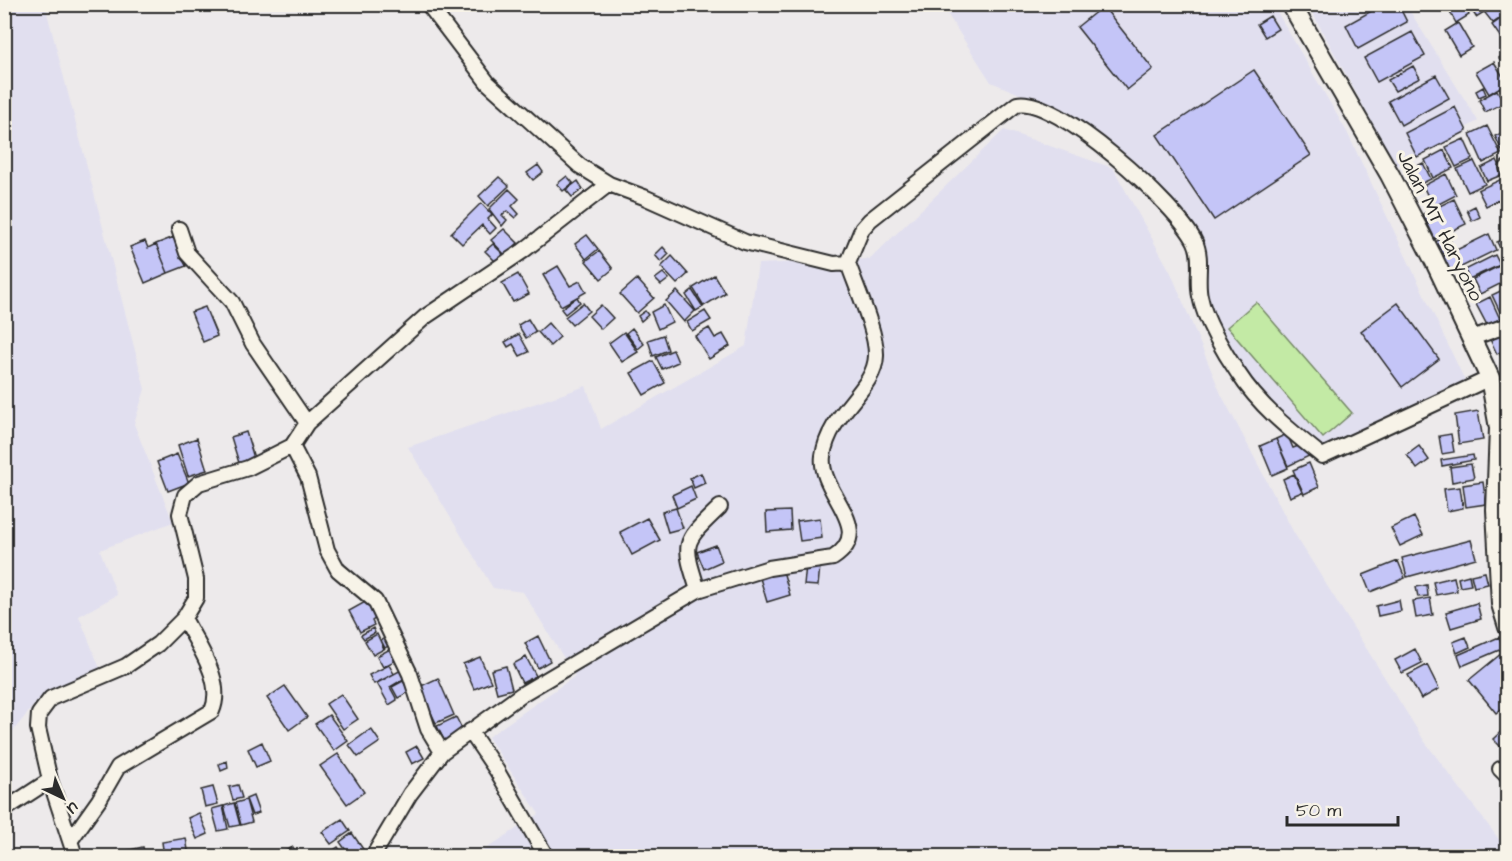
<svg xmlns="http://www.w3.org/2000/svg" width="1512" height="861" viewBox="0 0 1512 861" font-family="'Architects Daughter',sans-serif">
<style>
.built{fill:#e1dfef}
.green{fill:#c3eaa5;stroke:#778a68;stroke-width:1.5}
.building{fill:#c4c5f7;stroke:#2b2b2b;stroke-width:1.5}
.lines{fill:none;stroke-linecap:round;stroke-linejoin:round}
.street-casing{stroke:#2b2b2b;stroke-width:18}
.secondary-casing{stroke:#2b2b2b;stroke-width:22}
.street{stroke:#f7f3e8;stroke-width:14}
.secondary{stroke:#f7f3e8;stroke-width:18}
.labels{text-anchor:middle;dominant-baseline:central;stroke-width:6;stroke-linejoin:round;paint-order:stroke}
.street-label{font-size:20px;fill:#2b2b2b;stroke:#f7f3e8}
</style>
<rect width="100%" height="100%" fill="#edeaeb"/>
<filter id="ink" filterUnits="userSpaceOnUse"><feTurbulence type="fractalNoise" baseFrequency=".0167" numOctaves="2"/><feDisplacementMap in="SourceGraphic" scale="12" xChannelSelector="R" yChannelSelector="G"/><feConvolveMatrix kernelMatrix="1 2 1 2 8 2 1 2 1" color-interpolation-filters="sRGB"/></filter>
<g filter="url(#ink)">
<path class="built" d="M 5,5 L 45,5 L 145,389 L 134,424 L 173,522 L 100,550 L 117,595 L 79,616 L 101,671 L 38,700 L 5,741 Z
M 945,5 L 1273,5 L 1347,132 L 1468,387 L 1326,454 L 1277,424 L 1222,345 L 1208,303 L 1204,243 L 1121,157 L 1051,107 L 991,82 L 948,15 Z
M 1308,5 L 1406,5 L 1478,121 L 1396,166 Z
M 1004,130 L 1113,168 L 1171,273 L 1221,394 L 1294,533 L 1425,742 L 1507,850 L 1507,856 L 475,856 L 539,814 L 488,737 L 575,676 L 523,592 L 493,588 L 408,447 L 586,386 L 601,429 L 746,346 L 758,264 L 870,259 Z"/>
<path class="green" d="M 1256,302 L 1352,413 L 1323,438 L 1227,327 Z"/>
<path class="building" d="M 1384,4 L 1398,4 L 1407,22 L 1358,49 L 1346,25 Z
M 1458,4 L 1463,4 L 1469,15 L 1456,23 L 1449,10 Z
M 1468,4 L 1486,4 L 1489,9 L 1476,17 Z
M 1497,4 L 1508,4 L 1508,13 L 1493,23 L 1485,13 Z
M 1103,6 L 1153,69 L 1127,90 L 1077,27 Z
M 1508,14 L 1505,25 L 1508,37 L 1503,41 L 1492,25 Z
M 1270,16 L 1278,29 L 1265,37 L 1257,24 Z
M 1458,23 L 1472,47 L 1459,55 L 1445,31 Z
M 1412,32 L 1425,56 L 1377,82 L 1364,58 Z
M 1508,52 L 1508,70 L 1499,58 Z
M 1494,62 L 1507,83 L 1489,94 L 1476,72 Z
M 1413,66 L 1420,78 L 1395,91 L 1388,80 Z
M 1254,70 L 1311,155 L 1214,220 L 1157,135 Z
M 1436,75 L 1449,98 L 1401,125 L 1388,101 Z
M 1508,84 L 1508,103 L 1500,87 Z
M 1483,87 L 1486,94 L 1479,97 L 1476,91 Z
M 1497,90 L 1504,103 L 1485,112 L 1479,100 Z
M 1455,107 L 1467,131 L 1417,157 L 1405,133 Z
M 1487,126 L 1501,154 L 1483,163 L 1470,134 Z
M 1508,130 L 1508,161 L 1507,161 L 1495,136 Z
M 1464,139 L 1473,159 L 1456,167 L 1446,147 Z
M 1444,150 L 1453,168 L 1433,178 L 1425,160 Z
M 1497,160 L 1504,174 L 1487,181 L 1481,168 Z
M 1474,161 L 1485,184 L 1468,192 L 1457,169 Z
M 1423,163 L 1431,179 L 1416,186 L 1409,170 Z
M 538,165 L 543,172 L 533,180 L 527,173 Z
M 1446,174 L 1456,195 L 1433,207 L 1423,186 Z
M 567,176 L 573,183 L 563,191 L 557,184 Z
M 499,177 L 509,186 L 488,206 L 479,196 Z
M 1504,178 L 1508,195 L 1486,206 L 1478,190 Z
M 578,181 L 583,189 L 572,197 L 566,190 Z
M 509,189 L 519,199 L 512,206 L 519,214 L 515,218 L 507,211 L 502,215 L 507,220 L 502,226 L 489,209 Z
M 1454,199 L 1466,224 L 1435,239 L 1423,214 Z
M 481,203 L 492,215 L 488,219 L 496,228 L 490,234 L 482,225 L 462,244 L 451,233 Z
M 1475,206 L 1480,217 L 1472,221 L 1467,210 Z
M 504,229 L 518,243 L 505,255 L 491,240 Z
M 1489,234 L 1496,250 L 1449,273 L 1442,257 Z
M 587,235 L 598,249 L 586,259 L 575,244 Z
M 1448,235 L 1454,249 L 1441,255 L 1435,242 Z
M 174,237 L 186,266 L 168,273 L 156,244 Z
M 1508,237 L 1508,253 L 1504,255 L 1497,242 Z
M 145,241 L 148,248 L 156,244 L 168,273 L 145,283 L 130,247 Z
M 493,244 L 506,257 L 498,264 L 485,251 Z
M 663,247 L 669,254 L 661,262 L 655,255 Z
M 599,251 L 613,269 L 601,279 L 586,261 Z
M 1495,255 L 1500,265 L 1469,279 L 1465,270 Z
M 672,256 L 688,274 L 677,284 L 661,267 Z
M 1501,265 L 1508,280 L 1480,294 L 1473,279 Z
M 558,266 L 570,286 L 580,281 L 586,292 L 561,306 L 543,275 Z
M 663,273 L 669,279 L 661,285 L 655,279 Z
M 518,274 L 529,294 L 513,302 L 502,283 Z
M 714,275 L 725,293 L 704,306 L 693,288 Z
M 637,279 L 654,298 L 637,313 L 620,294 Z
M 1507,288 L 1508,313 L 1502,316 L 1492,295 Z
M 692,290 L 703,307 L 696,311 L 686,295 Z
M 677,291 L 695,311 L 684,322 L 666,301 Z
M 577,297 L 580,302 L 565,314 L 561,309 Z
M 1490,297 L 1500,319 L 1487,325 L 1476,304 Z
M 583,303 L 589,311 L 572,325 L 565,317 Z
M 1398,303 L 1439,359 L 1402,387 L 1361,331 Z
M 601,305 L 613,318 L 601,329 L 589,316 Z
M 664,305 L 672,322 L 658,329 L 651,312 Z
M 205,307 L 217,336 L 203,342 L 191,312 Z
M 645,311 L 648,315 L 641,321 L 638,316 Z
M 705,311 L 711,320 L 692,331 L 687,322 Z
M 528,319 L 536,332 L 526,338 L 518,325 Z
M 548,323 L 560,337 L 550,346 L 538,332 Z
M 632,328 L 644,344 L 638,349 L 626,333 Z
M 709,328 L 715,338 L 723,334 L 730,346 L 709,359 L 695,336 Z
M 1500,331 L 1508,348 L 1497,354 L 1489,337 Z
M 624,332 L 638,352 L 622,362 L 609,343 Z
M 519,334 L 529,352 L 520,356 L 513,344 L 508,347 L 505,342 Z
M 663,335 L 668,350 L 653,356 L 648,340 Z
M 673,350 L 678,362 L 662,369 L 656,357 Z
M 1508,351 L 1508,369 L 1505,370 L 1500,354 Z
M 653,361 L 665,383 L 644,395 L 631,373 Z
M 1508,397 L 1508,415 L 1505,416 L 1502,398 Z
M 1478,411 L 1483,440 L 1459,444 L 1455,415 Z
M 246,432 L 254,458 L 239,463 L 231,437 Z
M 1287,434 L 1293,448 L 1304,444 L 1309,456 L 1288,466 L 1276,439 Z
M 1451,434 L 1454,452 L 1442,454 L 1439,436 Z
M 197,438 L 207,470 L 188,476 L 178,445 Z
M 1276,439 L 1288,468 L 1272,475 L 1260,446 Z
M 1419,446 L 1429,460 L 1417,469 L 1407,455 Z
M 177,454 L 189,483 L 168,491 L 157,462 Z
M 1473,455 L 1474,460 L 1442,466 L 1441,460 Z
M 1309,463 L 1319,487 L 1304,494 L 1293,470 Z
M 1471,464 L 1474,478 L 1452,482 L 1450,467 Z
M 701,473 L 705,483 L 694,488 L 690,478 Z
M 1294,474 L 1302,492 L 1290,497 L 1283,479 Z
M 1483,482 L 1486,504 L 1466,507 L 1463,485 Z
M 691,486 L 696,499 L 677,508 L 672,495 Z
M 1460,487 L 1463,508 L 1447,511 L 1444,489 Z
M 676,508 L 683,528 L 668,532 L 662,512 Z
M 790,511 L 791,530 L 767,532 L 766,512 Z
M 1414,517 L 1423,535 L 1400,546 L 1391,528 Z
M 647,518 L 660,540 L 632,555 L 620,532 Z
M 820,518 L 822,538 L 800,541 L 797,521 Z
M 1471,540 L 1476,558 L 1407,577 L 1402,558 Z
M 716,545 L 722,561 L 704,569 L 697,552 Z
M 1398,561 L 1405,578 L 1370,592 L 1363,575 Z
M 806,565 L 820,566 L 818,586 L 804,585 Z
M 783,571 L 790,595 L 767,602 L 760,578 Z
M 1485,572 L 1488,584 L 1474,587 L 1471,575 Z
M 1469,575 L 1471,585 L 1460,587 L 1458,578 Z
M 1454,577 L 1457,591 L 1436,595 L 1433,582 Z
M 1427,585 L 1428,596 L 1418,597 L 1416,587 Z
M 1430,598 L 1433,615 L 1416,618 L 1413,601 Z
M 1399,600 L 1401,611 L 1378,616 L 1376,606 Z
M 367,601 L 376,618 L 372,621 L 374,625 L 360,632 L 349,611 Z
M 1477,603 L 1481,619 L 1451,628 L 1446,612 Z
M 373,628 L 375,633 L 364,639 L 361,635 Z
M 377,634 L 384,649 L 373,655 L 365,641 Z
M 538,636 L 550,661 L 538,668 L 525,643 Z
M 387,637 L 391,644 L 385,648 L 381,640 Z
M 1466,637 L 1470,647 L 1457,653 L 1453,642 Z
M 1499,637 L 1504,648 L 1462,666 L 1458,655 Z
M 392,648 L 398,659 L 383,667 L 377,656 Z
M 1415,649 L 1422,663 L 1402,673 L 1395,660 Z
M 1502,653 L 1508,660 L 1508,704 L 1496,713 L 1469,680 Z
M 480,657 L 491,682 L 474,689 L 463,664 Z
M 526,657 L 536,676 L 522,683 L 513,664 Z
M 389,665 L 394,674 L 374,684 L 369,675 Z
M 1427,665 L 1439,689 L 1421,699 L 1408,675 Z
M 506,666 L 512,689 L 497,693 L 491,670 Z
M 403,669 L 407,677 L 390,687 L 397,700 L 389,705 L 377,683 Z
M 438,678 L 454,715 L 436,723 L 419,687 Z
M 403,681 L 409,692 L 398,698 L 392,687 Z
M 285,686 L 307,717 L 289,730 L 267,698 Z
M 341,694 L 358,719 L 343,729 L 326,704 Z
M 329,715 L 348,741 L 334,751 L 315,724 Z
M 456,717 L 464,733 L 445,742 L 437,726 Z
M 1508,725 L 1508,754 L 1493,739 Z
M 371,729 L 380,742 L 358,757 L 349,745 Z
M 262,742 L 270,761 L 256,767 L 248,749 Z
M 417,746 L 424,758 L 412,764 L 406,752 Z
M 338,754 L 364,792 L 347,804 L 320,766 Z
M 227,761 L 228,768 L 221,771 L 219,764 Z
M 238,785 L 242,798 L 233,800 L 229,787 Z
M 213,787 L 218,804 L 205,807 L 201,790 Z
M 253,796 L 259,813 L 252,815 L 246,799 Z
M 246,800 L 252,822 L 241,825 L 235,803 Z
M 234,803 L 240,825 L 230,827 L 224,806 Z
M 223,806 L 228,829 L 218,831 L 212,809 Z
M 199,813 L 208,834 L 197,839 L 188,818 Z
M 342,819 L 350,831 L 331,844 L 322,832 Z
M 352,833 L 365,852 L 359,856 L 350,856 L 340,842 Z
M 186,838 L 189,856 L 164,856 L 162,842 Z
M 143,847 L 145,856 L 105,856 Z
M 293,847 L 298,856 L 285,856 L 283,852 Z
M 338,847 L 344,856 L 325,856 Z"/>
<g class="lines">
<defs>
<path id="street" d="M 428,4 L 488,83 L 580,166 L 609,184 L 644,197 L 745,242 L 834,264 L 848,263
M 1507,168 L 1508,169
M 179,229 L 187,253 L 232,302 L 253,344 L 307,423
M 1472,338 L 1508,325
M 292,446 L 308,477 L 327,550 L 338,570 L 375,601 L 410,674 L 428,729 L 442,752
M 698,590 C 682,540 683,543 720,507
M 470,731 L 497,771 L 546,856
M 1500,769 L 1508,777
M 4,810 L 50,780
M 70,841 L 99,800 L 118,767 L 212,711 C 225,681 197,645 184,618
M 75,856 L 50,780 L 38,728 L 39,714 L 51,698 L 126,666 L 158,644 L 184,618 L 196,598 L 196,579 L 180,514 L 185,495 L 199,483 L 248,468 L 292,446 L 307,423 L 425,317 L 523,251 L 609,184
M 373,856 L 410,794 L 442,752 L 522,694 L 698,590 L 769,568 L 833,558 C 878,529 818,493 823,456 C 829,412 875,390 876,356 C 877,332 856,287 848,263 L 862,229 L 870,220 L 1017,104 C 1056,95 1178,206 1195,242 C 1203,258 1196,279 1200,296 C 1204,319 1225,354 1238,373 C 1260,407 1291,431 1322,456 L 1490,378"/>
<path id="secondary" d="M 1291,4 L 1390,175 L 1434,260 L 1490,378 L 1499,428 L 1496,510 L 1501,604 L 1508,627"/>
</defs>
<use href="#street" class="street-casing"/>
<use href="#secondary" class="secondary-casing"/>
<use href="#street" class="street"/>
<use href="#secondary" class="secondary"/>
</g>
</g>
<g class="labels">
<g class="street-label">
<text transform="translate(1440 226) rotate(63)">Jalan MT Haryono</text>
</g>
</g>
<rect width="1512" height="861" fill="none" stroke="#f7f3e8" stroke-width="24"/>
<rect x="12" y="12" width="1488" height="837" fill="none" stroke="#2b2b2b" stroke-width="2" filter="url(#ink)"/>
<g transform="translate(63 798) rotate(136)" stroke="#f7f3e8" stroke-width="4.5" paint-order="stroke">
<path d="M0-4.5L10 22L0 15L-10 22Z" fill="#2b2b2b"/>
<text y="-9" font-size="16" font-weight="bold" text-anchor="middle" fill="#2b2b2b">U</text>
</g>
<path d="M1287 816v9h111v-9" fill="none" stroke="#2b2b2b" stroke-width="3"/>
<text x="1296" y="816" font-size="18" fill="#2b2b2b" stroke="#f7f3e8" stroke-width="4.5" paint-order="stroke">50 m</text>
</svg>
